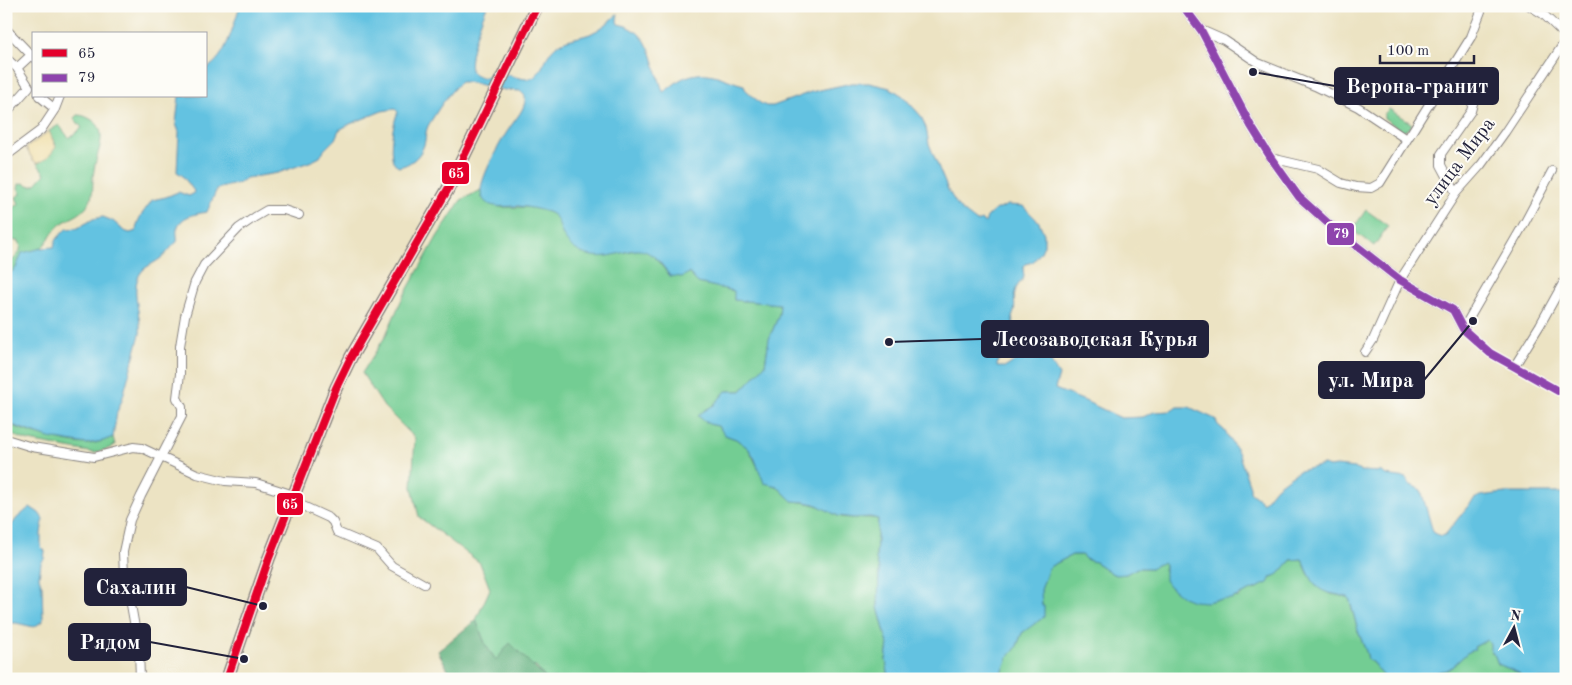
<svg xmlns="http://www.w3.org/2000/svg" width="1572" height="685" viewBox="0 0 1572 685" font-family="'Old Standard TT',serif">
<style>
.green{fill:#73cd93;stroke:#4a7867}
.forest{fill:#5eb07d;stroke:#40695c}
.sand{fill:#eeda9e;stroke:#887e6c}
.water{fill:#63c2e1;stroke:#42728e}
.lines{fill:none;stroke-linecap:round;stroke-linejoin:round}
.minor-casing{stroke:#87827f;stroke-width:10}
.tertiary-casing{stroke:#87827f;stroke-width:11}
.primary-casing{stroke:#87827f;stroke-width:14}
.minor{stroke:#fff;stroke-width:8}
.tertiary{stroke:#fff;stroke-width:9}
.primary{stroke:#f8bd88;stroke-width:11}
.bus-1-casing{stroke:#fdfcf7;stroke-width:11}
.bus-2-casing{stroke:#fdfcf7;stroke-width:11}
.bus-1{stroke:#e4002b;stroke-width:8}
.bus-2{stroke:#8e44ad;stroke-width:8}
.labels{text-anchor:middle;dominant-baseline:central;stroke-width:4;stroke-linejoin:round;paint-order:stroke}
.street-label{font-size:20px;fill:#22223b;stroke:#fdfcf7}
.leader{fill:none;stroke:#22223b;stroke-width:2}
.callout-dot{fill:#22223b;stroke:#fdfcf7;stroke-width:2}
.callout{fill:#22223b;stroke:#22223b;stroke-width:2}
.callout-label{font-size:21px;text-anchor:middle;font-weight:bold;fill:#fff}
.line-badge{stroke:#fdfcf7;stroke-width:2}
.badge-label{font-size:14px;text-anchor:middle;font-weight:bold;fill:#fff}
</style>
<rect width="100%" height="100%" fill="#fdfcf7"/>
<filter id="ink" filterUnits="userSpaceOnUse"><feTurbulence type="fractalNoise" baseFrequency=".02" numOctaves="2"/><feDisplacementMap in="SourceGraphic" scale="10" xChannelSelector="R" yChannelSelector="G"/><feConvolveMatrix kernelMatrix="1 2 1 2 8 2 1 2 1" color-interpolation-filters="sRGB"/></filter>
<filter id="wash" filterUnits="userSpaceOnUse"><feTurbulence type="fractalNoise" baseFrequency=".0096" numOctaves="4" result="noise"/><feDisplacementMap in="SourceGraphic" scale="20" xChannelSelector="R" yChannelSelector="G"/><feGaussianBlur stdDeviation="1.12" result="paint"/><feColorMatrix in="noise" values="0 0 0 0 0 0 0 0 0 0 0 0 0 0 0 0 0 1.4 0 .05"/><feComposite in="paint" operator="in"/></filter>
<g filter="url(#wash)">
<rect width="100%" height="100%" fill="#ece3c3"/>
<path class="green" d="M 1389,109 L 1412,124 L 1410,128 L 1402,131 L 1384,118 L 1384,114 Z
M 77,115 C 83,115 87,117 92,120 C 110,131 96,154 94,170 C 91,184 96,195 86,207 C 80,216 69,218 61,224 C 53,230 47,244 41,248 C 37,251 28,252 22,253 L 16,268 L 6,277 L 6,265 C 15,259 24,251 19,241 L 6,240 L 6,212 L 19,204 L 16,197 L 21,194 L 18,188 L 19,184 L 23,183 L 31,186 L 36,184 L 45,174 L 37,163 L 40,162 L 56,144 L 50,135 L 49,131 L 59,125 L 69,138 L 82,128 L 74,118 Z
M 481,190 L 482,198 C 488,201 494,206 500,207 C 516,208 550,203 559,222 C 561,225 561,230 562,233 L 606,256 L 640,249 L 652,254 L 670,276 L 689,273 L 698,283 L 735,291 L 734,300 L 780,304 L 779,315 L 769,339 L 765,365 L 741,391 L 726,391 L 714,405 L 704,411 L 709,424 L 718,426 L 725,435 L 736,439 L 748,448 L 759,469 L 792,501 C 805,502 816,504 828,510 C 831,511 834,515 838,516 C 850,520 865,516 878,519 L 876,559 L 879,570 L 878,607 L 888,644 L 886,660 L 889,679 L 546,679 L 536,667 L 496,660 L 486,646 L 476,620 L 490,589 L 480,563 L 419,517 L 412,487 L 415,438 L 384,407 L 362,373 L 385,337 L 401,301 L 437,237 L 461,200 Z
M 1366,210 L 1388,226 L 1374,246 L 1352,230 Z
M 6,423 C 21,431 70,444 87,444 C 96,444 105,440 113,437 L 115,445 L 110,448 L 95,453 L 29,441 L 6,433 Z
M 1072,555 L 1082,555 L 1085,559 L 1095,562 L 1113,574 L 1126,574 L 1137,568 L 1151,568 L 1163,562 L 1165,564 L 1164,571 L 1207,602 L 1215,600 L 1239,597 L 1247,591 L 1257,589 L 1271,577 L 1279,574 L 1291,560 L 1302,559 L 1308,573 L 1316,585 L 1331,594 L 1348,597 L 1350,601 L 1358,631 L 1367,654 L 1368,660 L 1372,662 L 1386,679 L 1000,679 L 1008,657 L 1016,648 L 1022,633 L 1037,621 L 1042,606 L 1041,590 L 1048,569 L 1051,566 Z
M 1487,640 L 1490,643 L 1492,653 L 1495,656 L 1498,664 L 1519,673 L 1523,679 L 1419,679 L 1432,676 L 1439,671 L 1447,670 L 1474,647 Z"/>
<path class="forest" d="M 476,620 L 486,646 L 496,660 L 510,643 L 546,679 L 453,679 L 438,651 Z"/>
<path class="sand" d="M 49,131 L 56,147 C 51,154 46,161 37,163 L 33,160 L 26,148 Z"/>
<path class="water" d="M 240,6 L 487,6 C 482,18 465,62 472,72 C 474,76 481,77 486,78 L 491,70 C 500,72 521,80 529,79 C 540,78 545,58 552,50 C 562,38 576,39 590,34 C 601,29 609,22 618,14 L 617,21 L 618,24 L 626,26 L 638,33 L 645,41 L 651,53 L 663,92 C 671,88 677,80 686,77 C 710,68 723,80 744,85 L 745,89 L 760,103 L 766,106 L 773,106 L 811,92 L 852,83 L 869,83 L 890,88 L 903,96 L 921,116 L 926,128 L 929,144 L 948,190 L 959,208 L 977,222 L 982,220 L 985,223 L 987,217 L 996,209 L 1000,209 L 1007,205 L 1023,206 L 1039,222 L 1044,234 L 1044,245 L 1041,252 L 1033,262 L 1025,264 L 1023,269 L 1024,277 C 1021,282 1016,286 1015,292 C 1013,301 1017,308 1012,317 C 1019,346 998,344 997,367 L 1006,367 L 1027,353 L 1036,350 L 1049,359 L 1059,375 L 1055,389 L 1085,401 L 1121,418 L 1143,417 L 1154,412 L 1171,411 L 1177,407 L 1189,407 L 1215,419 L 1218,425 L 1224,430 L 1238,452 L 1250,487 L 1250,492 C 1253,496 1260,498 1263,503 L 1276,487 L 1288,478 L 1299,471 L 1324,465 L 1329,467 L 1337,466 L 1354,468 L 1360,471 L 1382,472 L 1386,475 L 1406,478 L 1409,484 L 1421,490 L 1433,532 L 1440,536 L 1445,535 L 1464,511 L 1474,499 L 1480,496 L 1505,493 L 1566,493 L 1566,679 L 1523,679 L 1519,673 L 1498,664 L 1495,656 L 1490,650 L 1490,643 L 1487,640 L 1474,647 L 1475,650 L 1469,651 L 1452,667 L 1447,670 L 1438,672 L 1432,676 L 1419,679 L 1386,679 L 1372,662 L 1368,660 L 1367,654 L 1358,631 L 1350,601 L 1348,597 C 1328,592 1319,595 1309,574 C 1306,569 1305,563 1302,559 L 1291,560 L 1279,574 L 1271,577 L 1268,583 L 1231,599 L 1215,600 L 1207,602 L 1193,601 L 1183,597 L 1169,586 L 1165,580 L 1165,564 L 1163,562 L 1151,568 L 1137,568 L 1126,574 L 1117,575 L 1113,574 L 1095,562 L 1085,559 L 1082,555 L 1072,555 L 1051,566 L 1048,569 L 1041,590 L 1042,606 L 1044,606 L 1044,617 L 1022,633 L 1016,648 L 1008,657 L 1000,679 L 889,679 L 886,660 L 888,644 L 878,607 L 879,570 L 876,559 L 878,519 L 870,517 L 854,518 L 838,516 L 815,504 L 805,502 L 792,501 L 777,486 L 764,483 L 754,457 L 748,448 L 736,439 L 725,435 L 718,426 L 709,424 L 698,416 L 704,411 L 714,405 L 726,391 L 741,391 L 765,365 L 769,339 L 779,315 L 780,304 L 734,300 L 734,291 L 698,283 L 689,273 L 682,277 L 670,276 C 638,227 627,264 587,255 C 576,252 566,243 562,233 C 558,224 559,216 548,212 C 538,209 528,207 518,206 C 505,206 482,211 481,191 C 480,179 501,140 509,129 C 515,119 527,108 525,96 L 520,91 L 505,90 L 467,82 L 460,82 C 447,95 437,111 428,126 C 425,132 426,139 424,145 C 420,157 410,165 398,167 C 397,166 394,162 393,161 C 389,149 393,122 398,112 L 395,109 L 382,111 L 350,124 L 339,130 L 335,139 L 324,150 L 320,157 L 312,161 L 278,173 L 246,178 L 240,183 L 220,188 L 216,191 L 207,212 C 195,214 180,216 177,229 C 176,234 178,237 177,242 C 172,245 168,253 161,258 C 156,262 149,265 144,269 C 127,285 142,313 140,334 L 122,400 L 117,412 L 113,437 L 103,441 L 86,444 L 49,438 L 9,424 L 6,423 L 6,277 L 16,268 L 22,253 L 42,248 L 54,247 L 56,240 L 66,229 L 78,228 L 93,219 L 103,217 L 113,221 L 124,231 L 130,233 L 136,231 C 137,217 146,210 152,200 L 166,197 L 178,192 L 189,196 L 193,194 L 194,191 L 182,175 L 177,172 L 179,132 L 176,124 L 179,96 L 206,96 L 206,69 C 227,57 232,28 240,6 Z
M 30,507 L 39,513 L 43,519 L 41,534 L 41,547 L 45,551 L 44,559 L 41,563 L 39,577 L 42,586 L 43,621 L 34,627 L 16,623 L 10,623 L 6,628 L 6,533 L 17,518 Z"/>
</g>
<g filter="url(#ink)">
<g class="lines">
<defs>
<path id="minor" d="M 1530,6 L 1543,14 L 1566,36
M 6,29 L 34,58
M 1201,30 L 1224,40 L 1258,63 L 1315,86 L 1358,107 L 1406,139
M 6,58 L 17,68
M 1451,69 L 1471,81 L 1474,90 L 1474,100 L 1471,111 L 1441,154 L 1441,165 L 1456,193
M 39,96 L 55,109
M 6,113 L 29,87 L 17,68 L 31,55
M 6,156 L 41,130 L 55,109 L 60,96
M 1271,158 L 1318,169 L 1341,183 L 1356,187 L 1371,188 L 1380,183 L 1471,37 L 1483,6
M 1552,171 L 1525,222 L 1463,329 L 1490,353 L 1558,391 L 1566,390
M 1365,352 L 1373,340 L 1400,280 L 1438,221 L 1456,193 L 1481,165 L 1505,132 L 1566,40
M 1514,367 L 1540,325 L 1566,278
M 6,439 L 32,447 L 94,457 L 133,447 L 142,448 L 197,474 L 225,481 L 256,483 L 294,495
M 292,501 L 329,518 L 333,522 L 337,532 L 377,549 L 392,566 L 424,584
M 140,679 L 139,650 L 130,599 L 124,575 L 123,552 L 130,520 L 141,496 L 182,416 L 182,407 L 177,398 L 180,374 L 180,346 L 185,316 L 195,282 L 204,265 L 239,228 L 255,217 L 267,210 L 284,210 L 299,215"/>
<path id="tertiary" d="M 1183,6 L 1201,30 L 1251,126 L 1271,158 L 1299,197 L 1331,226 L 1400,280 L 1453,310 L 1463,329"/>
<path id="primary" d="M 227,679 L 269,558 L 336,388 L 351,357 L 448,189 L 537,6"/>
</defs>
<use href="#minor" class="minor-casing"/>
<use href="#tertiary" class="tertiary-casing"/>
<use href="#primary" class="primary-casing"/>
<use href="#minor" class="minor"/>
<use href="#tertiary" class="tertiary"/>
<use href="#primary" class="primary"/>
<defs>
<path id="bus-1" d="M 227,679 L 269,558 L 336,388 L 351,357 L 448,189 L 537,6"/>
<path id="bus-2" d="M 1183,6 L 1201,30 L 1251,126 L 1271,158 L 1299,197 L 1331,226 L 1400,280 L 1453,310 L 1463,329 L 1490,353 L 1558,391 L 1566,390"/>
</defs>
<use href="#bus-1" class="bus-1-casing"/>
<use href="#bus-2" class="bus-2-casing"/>
<use href="#bus-1" class="bus-1"/>
<use href="#bus-2" class="bus-2"/>
</g>
</g>
<g class="labels">
<g class="street-label">
<text transform="translate(1460 162) rotate(-53)">улица Мира</text>
</g>
</g>
<path class="leader" d="M1253 72L1335 86M889 342L982 339M1473 321L1424 380M263 606L186 587M244 659L150 642"/>
<g class="callout-dot">
<circle cx="1253" cy="72" r="5"/>
<circle cx="889" cy="342" r="5"/>
<circle cx="1473" cy="321" r="5"/>
<circle cx="263" cy="606" r="5"/>
<circle cx="244" cy="659" r="5"/>
</g>
<g class="callout">
<rect x="1335" y="68" width="163" height="36" rx="5"/>
<rect x="982" y="321" width="226" height="36" rx="5"/>
<rect x="1319" y="362" width="105" height="36" rx="5"/>
<rect x="85" y="569" width="101" height="36" rx="5"/>
<rect x="69" y="624" width="81" height="36" rx="5"/>
</g>
<g class="callout-label">
<text x="1417" y="93">Верона-гранит</text>
<text x="1095" y="346">Лесозаводская Курья</text>
<text x="1371" y="387">ул. Мира</text>
<text x="136" y="594">Сахалин</text>
<text x="110" y="649">Рядом</text>
</g>
<g class="line-badge">
<rect x="441" y="161" width="29" height="24" rx="5" fill="#e4002b"/>
<rect x="1326" y="222" width="29" height="24" rx="5" fill="#8e44ad"/>
<rect x="276" y="492" width="28" height="24" rx="5" fill="#e4002b"/>
</g>
<g class="badge-label">
<text x="456" y="178">65</text>
<text x="1341" y="238">79</text>
<text x="290" y="509">65</text>
</g>
<rect width="1572" height="685" fill="none" stroke="#fdfcf7" stroke-width="25"/>
<rect x="32" y="32" width="175" height="65" fill="#fdfcf7" stroke="#a5a5ac"/>
<rect x="42" y="49" width="25" height="8" fill="#e4002b" stroke="#a5a5ac"/>
<text x="78" y="58" font-size="15" fill="#22223b">65</text>
<rect x="42" y="74" width="25" height="8" fill="#8e44ad" stroke="#a5a5ac"/>
<text x="78" y="82" font-size="15" fill="#22223b">79</text>
<g transform="translate(1514 628) rotate(7)" stroke="#fdfcf7" stroke-width="4" paint-order="stroke">
<path d="M0-4L9 19L0 12L-9 19Z" fill="#22223b"/>
<text y="-8" font-size="14" font-weight="bold" text-anchor="middle" fill="#22223b">N</text>
</g>
<path d="M1380 55v8h94v-8" fill="none" stroke="#22223b" stroke-width="2.5"/>
<text x="1387" y="55" font-size="15" fill="#22223b" stroke="#fdfcf7" stroke-width="4" paint-order="stroke">100 m</text>
</svg>
